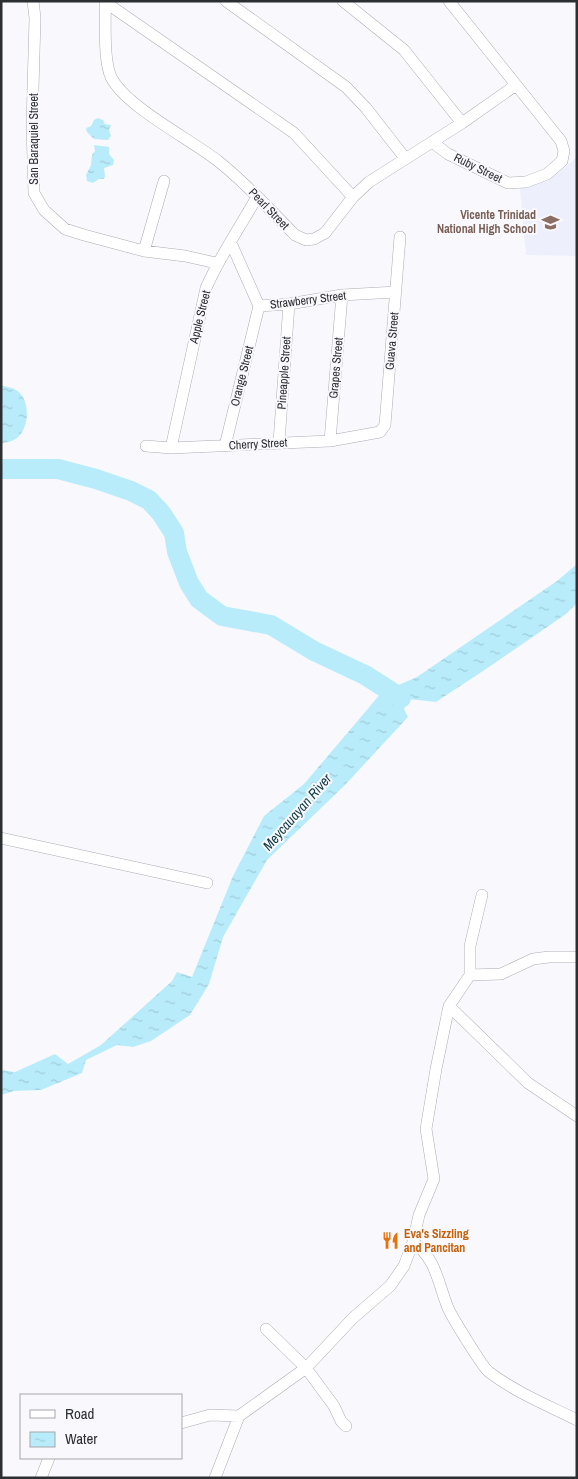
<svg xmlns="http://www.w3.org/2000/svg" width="578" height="1479" viewBox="0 0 578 1479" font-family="'Archivo Narrow',sans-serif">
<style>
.built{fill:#edeffd}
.water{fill:url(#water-ripples)}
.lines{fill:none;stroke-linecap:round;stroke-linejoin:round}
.river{stroke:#b9ecfb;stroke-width:20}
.minor-casing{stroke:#abacb6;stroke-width:12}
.minor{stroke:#fff;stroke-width:11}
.labels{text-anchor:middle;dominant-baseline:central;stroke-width:4;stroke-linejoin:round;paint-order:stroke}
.street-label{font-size:12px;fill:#2d2e31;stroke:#f9f9fd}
.education-label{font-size:12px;font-weight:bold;fill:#785e54;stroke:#f9f9fd;text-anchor:end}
.food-label{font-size:12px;font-weight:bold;fill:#c56008;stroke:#f9f9fd;text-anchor:start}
.water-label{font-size:14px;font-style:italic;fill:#103a45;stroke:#f9f9fd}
</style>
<defs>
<pattern id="water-ripples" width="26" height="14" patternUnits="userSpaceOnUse" patternTransform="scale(1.25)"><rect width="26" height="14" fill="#b9ecfb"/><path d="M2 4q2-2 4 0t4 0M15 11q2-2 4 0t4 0" fill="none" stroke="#9fcbd8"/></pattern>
</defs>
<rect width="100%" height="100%" fill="#f9f9fd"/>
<path class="built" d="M 577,157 L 577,256 L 526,255 L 520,189 L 556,175 Z"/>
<path class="water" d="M 98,118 L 103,120 L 105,124 L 111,125 L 109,130 L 111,136 L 108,140 L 94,139 L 87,132 L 86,128 L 91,126 L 94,120 Z
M 94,145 L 109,147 L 109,154 L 114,160 L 113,165 L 104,168 L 105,176 L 104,179 L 99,179 L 93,183 L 87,181 L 86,175 L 91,165 L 92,155 L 95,151 Z
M 1,385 C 6,387 12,387 16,390 C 30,398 30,425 19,436 C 15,441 7,442 1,444 Z
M 577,564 L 577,603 L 566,614 L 486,669 L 436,702 L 408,699 L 404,709 L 408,717 L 345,785 L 267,860 L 223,937 L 209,984 L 190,1015 L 151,1041 L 133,1047 L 117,1045 L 86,1060 L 82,1073 L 41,1090 L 14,1091 L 1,1095 L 1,1070 L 15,1072 L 55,1054 L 68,1064 L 101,1045 L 172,981 L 177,972 L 192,977 L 233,876 L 264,816 L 304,784 L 382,692 L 417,677 L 557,581 Z"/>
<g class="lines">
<path class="river" d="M 1,469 L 58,469 L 96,479 L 131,491 L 149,500 L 161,513 L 174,533 L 177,552 L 189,583 L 199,599 L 222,616 L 271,625 L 314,651 L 365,675 L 401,698"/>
<defs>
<path id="minor" d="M 33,1 L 35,18 L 32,125 L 34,193 L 44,210 L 65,229 L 84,235 L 144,251 L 185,256 L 216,263
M 105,1 C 106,22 103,59 111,77 C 126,107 190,139 218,161 C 246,183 270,210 295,235 L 306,240 L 314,239 L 325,233 L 353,197 L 369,182 L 462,123 L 516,85
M 226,1 L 346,87 L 366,108 L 405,158
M 343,1 L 404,50 L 462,123
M 105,2 L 294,133 L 353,197
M 432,142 L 448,154 L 508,183 L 526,182 L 547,174 L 562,161 L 564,151 L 561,141 L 449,1
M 231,243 L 259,306 L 289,304 L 342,295 L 396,292
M 144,251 L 164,181
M 330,441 L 342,295
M 279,442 L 289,304
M 146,446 L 171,448 L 330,441 L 380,432 L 385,425 L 400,237
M 225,446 L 259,306
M 171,448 L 206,288 C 220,256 240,227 257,197
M 1,838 L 207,883
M 470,975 L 501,974 L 533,959 L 549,957 L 577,957
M 449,1006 L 528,1083 L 577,1116
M 413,1242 L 419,1215 L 434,1179 L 426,1129 L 436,1069 L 449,1006 L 470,975 L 470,946 L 482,895
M 266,1329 L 306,1368 L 334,1406 L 341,1421 L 346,1426
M 181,1423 L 210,1415 L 239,1416
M 41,1478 L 49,1458
M 215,1478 L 239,1416 L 306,1368 L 353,1318 L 390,1286 L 404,1266 L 413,1242 C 436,1258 438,1283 448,1308 C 452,1317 483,1368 489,1372 C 515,1392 547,1405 577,1420"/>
</defs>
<use href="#minor" class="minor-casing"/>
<use href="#minor" class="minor"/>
</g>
<defs>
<symbol id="school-bare" viewBox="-9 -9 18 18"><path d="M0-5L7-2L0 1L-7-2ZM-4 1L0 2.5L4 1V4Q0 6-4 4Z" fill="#8d6e63" stroke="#f9f9fd" stroke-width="2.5" paint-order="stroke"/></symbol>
<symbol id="restaurant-bare" viewBox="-9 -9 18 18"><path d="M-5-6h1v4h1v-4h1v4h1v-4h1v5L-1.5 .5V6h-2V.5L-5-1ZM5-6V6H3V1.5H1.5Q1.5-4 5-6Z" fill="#e8710a" stroke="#f9f9fd" stroke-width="2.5" paint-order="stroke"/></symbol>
</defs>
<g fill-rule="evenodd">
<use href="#school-bare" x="538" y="210" width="25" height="25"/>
<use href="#restaurant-bare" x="378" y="1228" width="25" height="25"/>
</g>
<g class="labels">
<g class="street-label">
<text transform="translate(34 139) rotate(-90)">San Baraquiel Street</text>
<text transform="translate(478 168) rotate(26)">Ruby Street</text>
<text transform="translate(269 209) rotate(46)">Pearl Street</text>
<text transform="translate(308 300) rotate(-7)">Strawberry Street</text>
<text transform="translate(200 317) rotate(-76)">Apple Street</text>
<text transform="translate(392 341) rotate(-85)">Guava Street</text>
<text transform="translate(336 368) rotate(-85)">Grapes Street</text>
<text transform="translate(284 373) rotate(-86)">Pineapple Street</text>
<text transform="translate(242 376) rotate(-76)">Orange Street</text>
<text transform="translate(258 444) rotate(-3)">Cherry Street</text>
</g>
<g class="education-label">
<text x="536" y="215">Vicente Trinidad<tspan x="536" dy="14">National High School</tspan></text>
</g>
<g class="food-label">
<text x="404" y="1234">Eva's Sizzling<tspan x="404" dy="14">and Pancitan</tspan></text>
</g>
<g class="water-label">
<text transform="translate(297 812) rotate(-49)">Meycauayan River</text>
</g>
</g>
<rect width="578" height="1479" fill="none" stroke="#2d2e31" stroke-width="5"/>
<rect x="20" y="1394" width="162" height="65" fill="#f9f9fd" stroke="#a7a8ab"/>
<rect x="30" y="1410" width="25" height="8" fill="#ffffff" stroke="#a7a8ab"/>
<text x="65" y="1419" font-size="15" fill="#2d2e31">Road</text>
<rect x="30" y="1432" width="25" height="15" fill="url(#water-ripples)" stroke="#a7a8ab"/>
<text x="65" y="1444" font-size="15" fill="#2d2e31">Water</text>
</svg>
